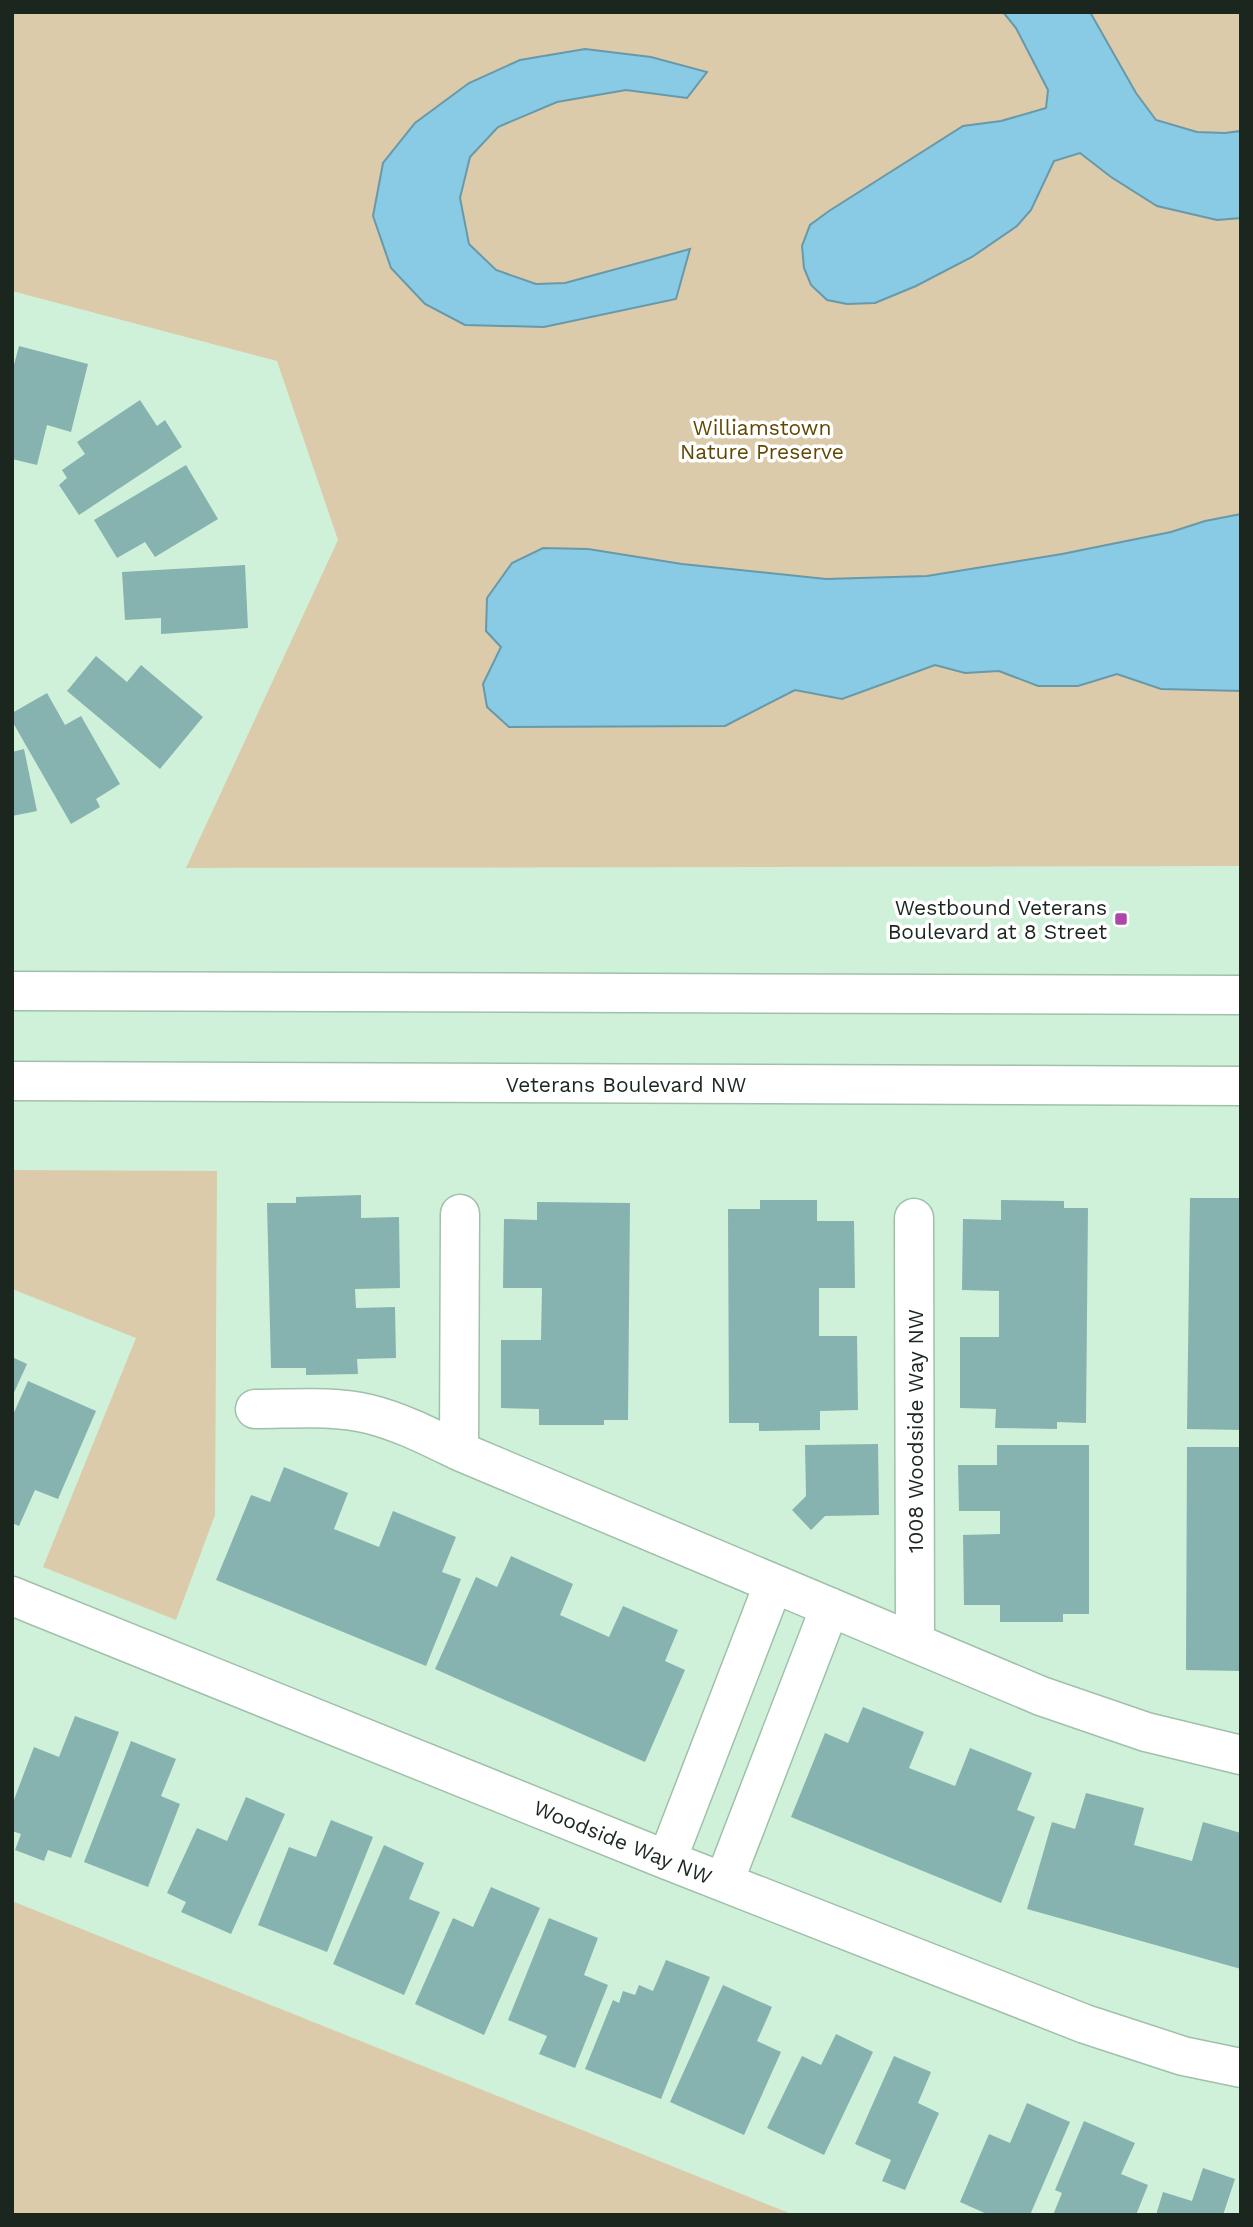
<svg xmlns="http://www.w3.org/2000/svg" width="1253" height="2227" viewBox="0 0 1253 2227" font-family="'Work Sans',sans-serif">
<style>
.green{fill:#dccbaa}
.water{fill:#89cae4;stroke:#6899a9;stroke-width:2}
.building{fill:#86b3af}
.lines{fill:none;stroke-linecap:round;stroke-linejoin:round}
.minor-casing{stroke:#a0c0aa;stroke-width:41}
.major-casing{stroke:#a0c0aa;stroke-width:41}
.minor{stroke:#fff;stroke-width:38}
.major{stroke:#fff;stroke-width:38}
.poi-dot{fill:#ae46a9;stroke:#fff;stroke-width:2.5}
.labels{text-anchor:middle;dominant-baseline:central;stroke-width:7;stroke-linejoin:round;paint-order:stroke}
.park-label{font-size:21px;fill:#614802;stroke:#fff}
.poi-label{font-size:21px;fill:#1a261e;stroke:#fff;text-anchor:end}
.street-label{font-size:21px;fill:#1a261e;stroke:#fff}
</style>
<rect width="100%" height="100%" fill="#cff1d9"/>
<path class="green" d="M 12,12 L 1241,12 L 1241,866 L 186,868 L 338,540 L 277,361 L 12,291 Z
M 12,1170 L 217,1171 L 215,1515 L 176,1620 L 43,1567 L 136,1338 L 12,1289 Z
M 12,1901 L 794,2215 L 12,2215 Z"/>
<path class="water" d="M 1003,12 L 1090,12 L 1136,93 L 1156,120 L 1197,132 L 1225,133 L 1241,131 L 1241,218 L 1217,220 L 1157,206 L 1111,177 L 1080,153 L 1054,161 L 1031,210 L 1017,226 L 972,257 L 916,286 L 875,303 L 847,304 L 827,300 L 811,285 L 804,268 L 802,246 L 810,225 L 829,211 L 963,126 L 1001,121 L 1046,108 L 1048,90 L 1016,28 Z
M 585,49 L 651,57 L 707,72 L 687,98 L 626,90 L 557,102 L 498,127 L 470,157 L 460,198 L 469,244 L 496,270 L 536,284 L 565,283 L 690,249 L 676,299 L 544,327 L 465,325 L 425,304 L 391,268 L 373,216 L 383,163 L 415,123 L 469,83 L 520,60 Z
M 1241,514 L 1241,691 L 1161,689 L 1117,674 L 1078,686 L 1038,686 L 999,671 L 965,673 L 935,665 L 842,699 L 795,690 L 725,726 L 509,727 L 487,707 L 483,684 L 501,647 L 486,631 L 487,598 L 512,563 L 543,548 L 588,549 L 682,564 L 826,579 L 927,576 L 1062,554 L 1171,532 L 1205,521 Z"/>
<path class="building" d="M 19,346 L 88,364 L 71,432 L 47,425 L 37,465 L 12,459 L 12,372 Z
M 140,400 L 157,426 L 165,420 L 182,447 L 79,515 L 59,485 L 67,478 L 62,470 L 85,454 L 77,442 Z
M 186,465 L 218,519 L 155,557 L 145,542 L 117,558 L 94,520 Z
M 245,565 L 248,628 L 161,634 L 161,618 L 125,620 L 122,572 Z
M 96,656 L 127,682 L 141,665 L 203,717 L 160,769 L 67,691 Z
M 47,693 L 65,725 L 81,716 L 120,784 L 96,799 L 100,807 L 71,824 L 12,721 L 12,713 Z
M 24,749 L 37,811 L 12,816 L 12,752 Z
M 361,1195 L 361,1218 L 399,1217 L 400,1288 L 355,1289 L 356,1308 L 395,1307 L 396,1358 L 357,1359 L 358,1374 L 306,1375 L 306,1368 L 271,1368 L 267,1203 L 296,1203 L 296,1197 Z
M 1190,1198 L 1241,1198 L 1241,1430 L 1187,1429 Z
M 760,1200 L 817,1200 L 817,1221 L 854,1221 L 855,1288 L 819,1288 L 819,1336 L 857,1336 L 858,1410 L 820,1411 L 820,1430 L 759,1431 L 759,1423 L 729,1423 L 728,1209 L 760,1209 Z
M 1001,1200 L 1064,1201 L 1064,1208 L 1088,1208 L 1086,1423 L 1057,1422 L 1057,1429 L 995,1428 L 996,1409 L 960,1408 L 960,1337 L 999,1337 L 999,1291 L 962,1290 L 963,1219 L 1001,1220 Z
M 537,1202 L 630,1203 L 628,1420 L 604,1420 L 604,1425 L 539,1425 L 539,1409 L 501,1408 L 501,1340 L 541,1340 L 542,1288 L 503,1288 L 504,1219 L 537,1220 Z
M 12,1357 L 27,1364 L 12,1397 Z
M 28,1381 L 96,1411 L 58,1499 L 35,1490 L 19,1526 L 12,1523 L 12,1417 Z
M 878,1444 L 879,1515 L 825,1516 L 811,1530 L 792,1510 L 806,1496 L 805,1445 Z
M 997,1445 L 1089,1445 L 1089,1614 L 1063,1614 L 1063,1622 L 1000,1622 L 1000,1605 L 964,1605 L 963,1535 L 1000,1534 L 1000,1511 L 959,1511 L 958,1465 L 997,1465 Z
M 1187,1447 L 1241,1447 L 1241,1671 L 1186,1670 Z
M 284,1467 L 348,1493 L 334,1529 L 379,1547 L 393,1511 L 456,1537 L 442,1572 L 461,1579 L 426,1666 L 216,1580 L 251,1495 L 270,1502 Z
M 511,1556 L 573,1584 L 560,1615 L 609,1637 L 623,1606 L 678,1630 L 665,1661 L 685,1670 L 645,1762 L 435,1669 L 476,1577 L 497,1587 Z
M 863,1707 L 924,1732 L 909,1768 L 955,1786 L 970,1748 L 1032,1773 L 1017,1810 L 1035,1817 L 1001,1903 L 791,1817 L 825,1733 L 848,1743 Z
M 75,1716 L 119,1732 L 71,1858 L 48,1850 L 44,1861 L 15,1850 L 21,1834 L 12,1831 L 12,1805 L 34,1747 L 59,1757 Z
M 131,1741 L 176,1759 L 161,1796 L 180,1804 L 148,1887 L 84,1862 Z
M 1086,1793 L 1144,1808 L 1134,1845 L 1192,1861 L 1203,1822 L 1241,1833 L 1241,1969 L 1027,1909 L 1052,1822 L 1075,1829 Z
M 246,1797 L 285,1814 L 231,1934 L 181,1912 L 186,1902 L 167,1893 L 197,1828 L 227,1841 Z
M 331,1820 L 373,1837 L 327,1952 L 258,1925 L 289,1847 L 316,1857 Z
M 384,1845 L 424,1863 L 409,1899 L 440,1912 L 404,1995 L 333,1964 Z
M 491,1887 L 540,1908 L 484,2035 L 415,2004 L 453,1918 L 473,1927 Z
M 549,1918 L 598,1938 L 584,1975 L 608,1985 L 575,2068 L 539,2054 L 547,2036 L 508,2020 Z
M 666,1960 L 710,1977 L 661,2099 L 585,2069 L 613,2000 L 619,2003 L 623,1991 L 635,1995 L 639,1985 L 653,1991 Z
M 723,1985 L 772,2007 L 757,2041 L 781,2052 L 744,2135 L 670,2102 Z
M 836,2034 L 873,2052 L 824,2155 L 767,2128 L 802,2056 L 821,2065 Z
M 894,2056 L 931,2072 L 918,2103 L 939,2113 L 905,2190 L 882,2181 L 891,2160 L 855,2144 Z
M 1027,2103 L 1070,2122 L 1030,2215 L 989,2215 L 960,2202 L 989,2134 L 1010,2143 Z
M 1084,2121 L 1135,2143 L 1121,2174 L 1148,2185 L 1136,2215 L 1053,2215 L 1062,2193 L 1055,2190 Z
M 1203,2168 L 1235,2179 L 1223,2215 L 1156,2215 L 1163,2192 L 1192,2201 Z"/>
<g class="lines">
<defs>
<path id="minor" d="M 914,1218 L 915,1643
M 255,1409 C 293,1409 333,1405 369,1414 C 401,1422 430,1437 459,1451 L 1041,1696 L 1146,1732 L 1241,1755
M 459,1451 L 460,1214
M 12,1596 L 667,1860 L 1085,2024 L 1183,2056 L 1241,2068
M 667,1860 L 773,1585
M 724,1882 L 830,1607"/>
<path id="major" d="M 12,991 L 1241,995
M 12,1081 L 1241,1086"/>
</defs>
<use href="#minor" class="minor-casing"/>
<use href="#major" class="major-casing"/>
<use href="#minor" class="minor"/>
<use href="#major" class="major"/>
</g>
<rect class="poi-dot" x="1114" y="912" width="14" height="14" rx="3.5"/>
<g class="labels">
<g class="park-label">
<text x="762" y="427">Williamstown<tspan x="762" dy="24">Nature Preserve</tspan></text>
</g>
<g class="poi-label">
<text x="1107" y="907">Westbound Veterans<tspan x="1107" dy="24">Boulevard at 8 Street</tspan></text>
</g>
<g class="street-label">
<text x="626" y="1084">Veterans Boulevard NW</text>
<text transform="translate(915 1431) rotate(-90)">1008 Woodside Way NW</text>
<text transform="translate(623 1842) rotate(22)">Woodside Way NW</text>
</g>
</g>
<rect width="1253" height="2227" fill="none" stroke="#1a261e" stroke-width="28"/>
</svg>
